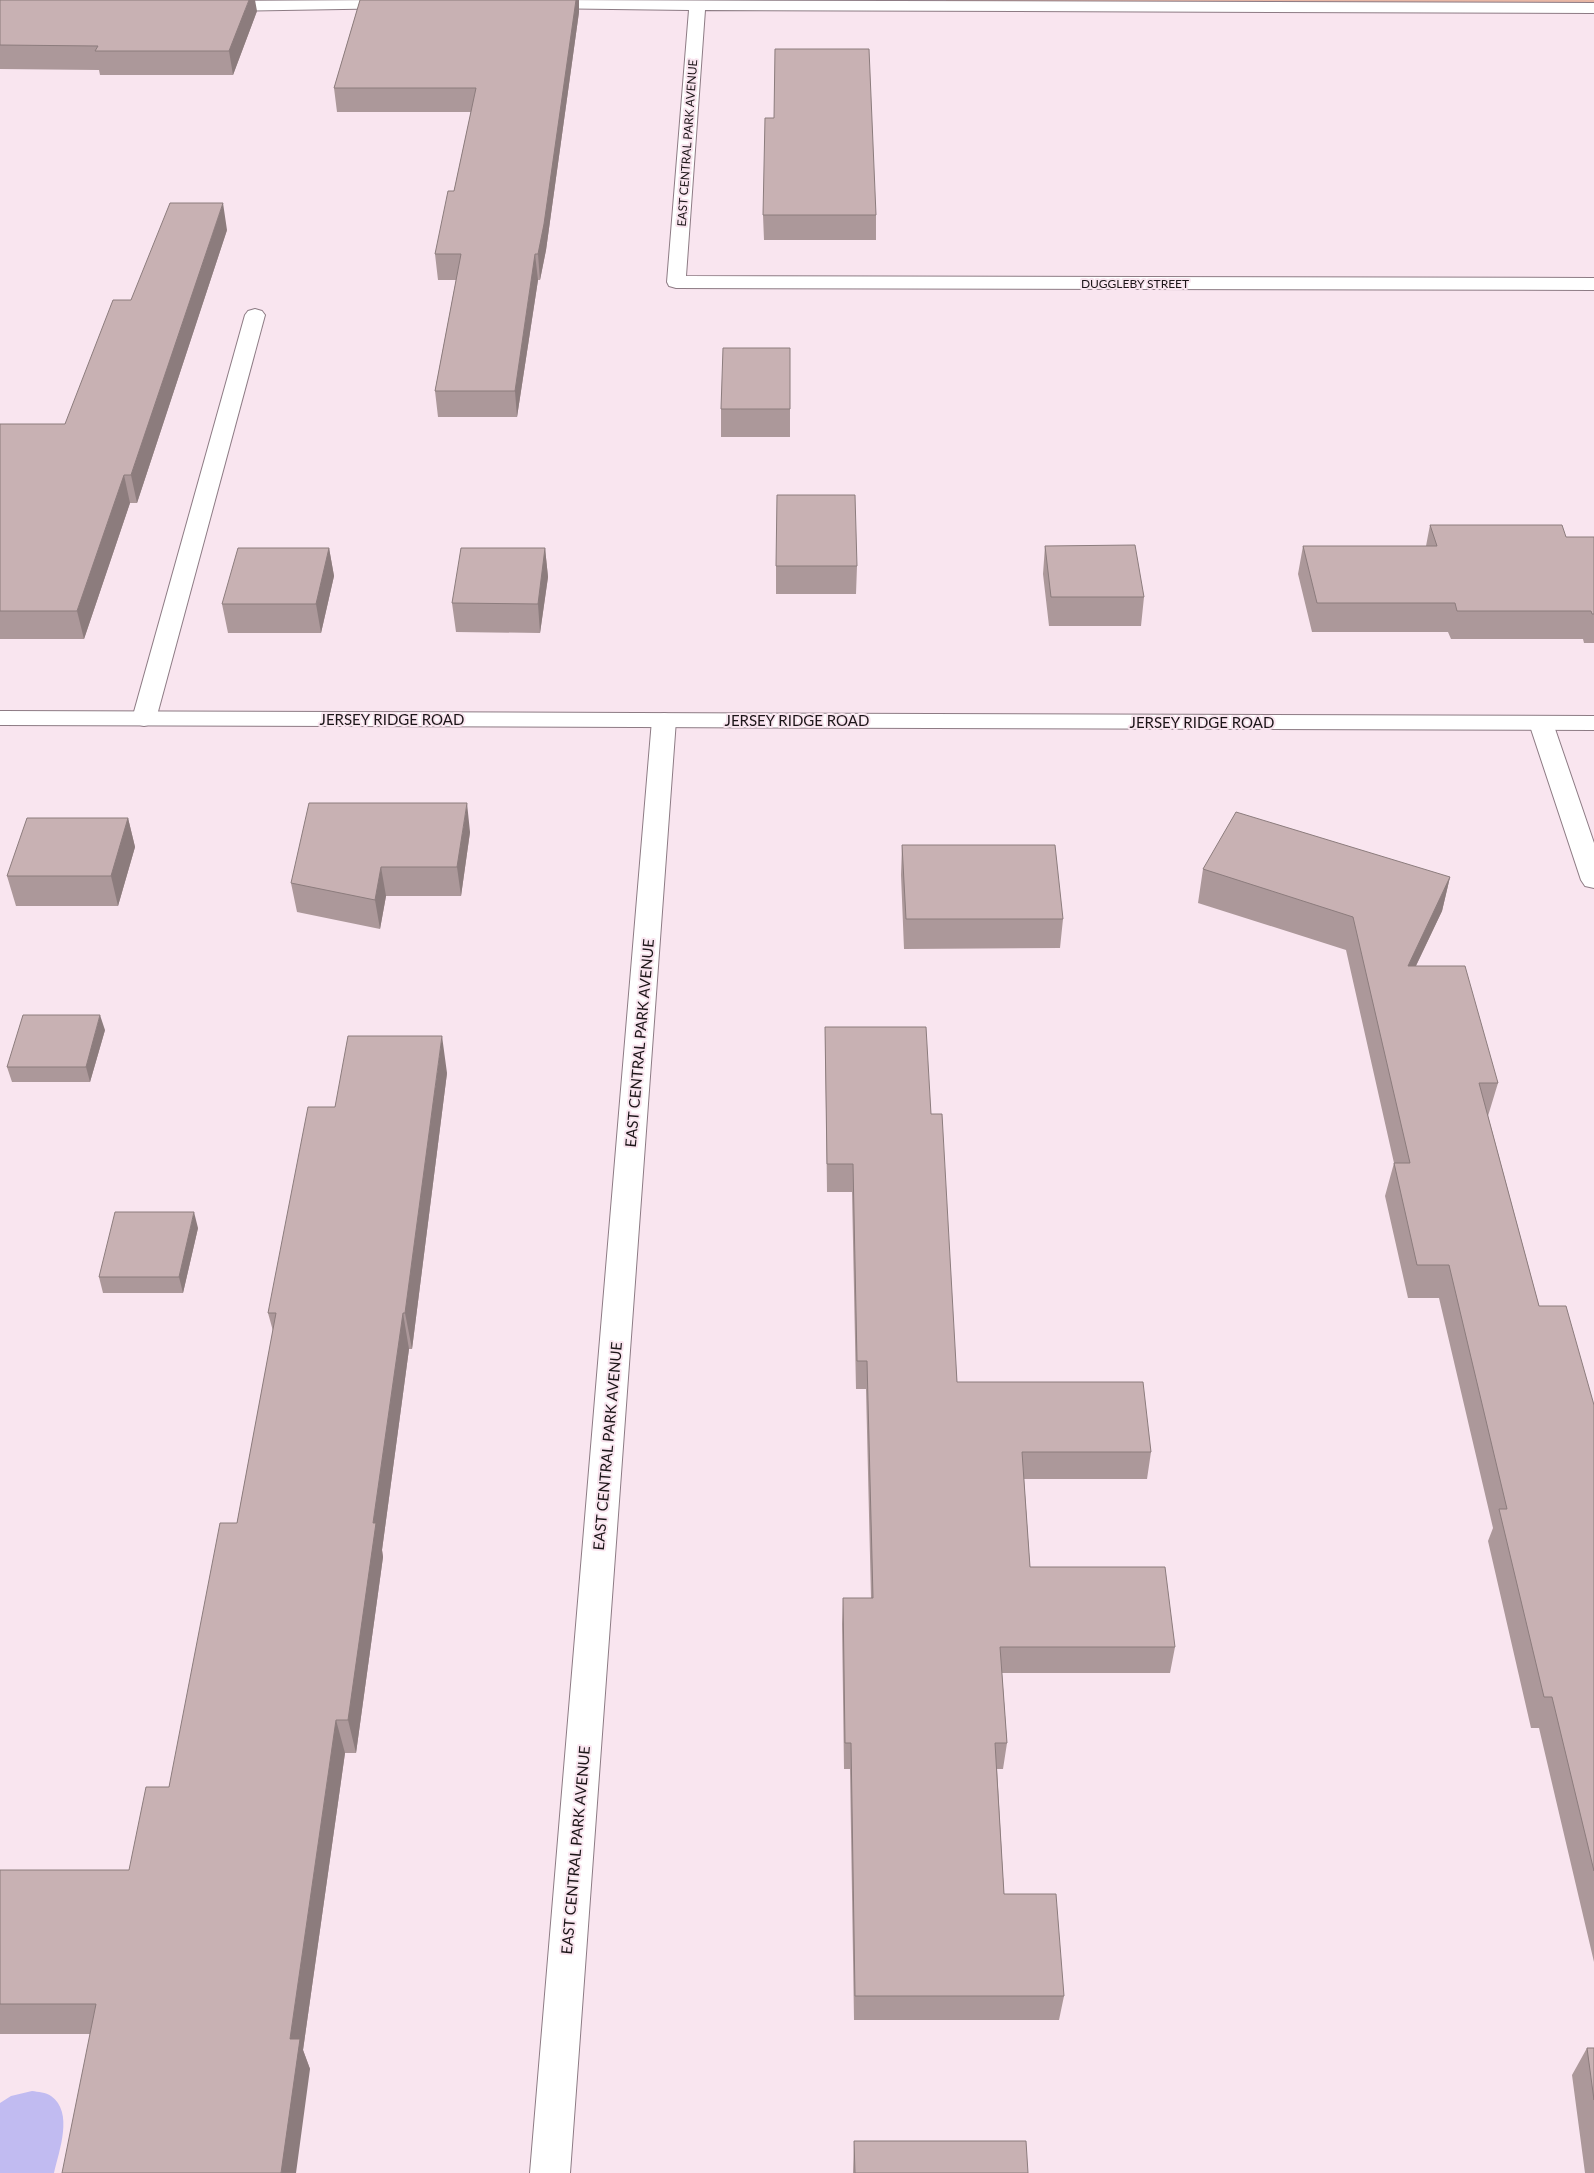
<svg xmlns="http://www.w3.org/2000/svg" width="1594" height="2173" viewBox="0 0 1594 2173" font-family="Lato,sans-serif">
<style>
.green{fill:#e8b6a4}
.water{fill:#c1bbf1}
.lines{fill:none;stroke-linecap:round;stroke-linejoin:round}
.service-casing{stroke:#8d7b84;stroke-width:2}
.minor-casing{stroke:#8d7b84;stroke-width:2}
.tertiary-casing{stroke:#8d7b84;stroke-width:2}
.service{fill:#fff;fill-rule:evenodd}
.minor{fill:#fff;fill-rule:evenodd}
.tertiary{fill:#fff;fill-rule:evenodd}
.wall{fill:#ac989a}
.shaded-wall{fill:#8c7c7d}
.building{fill:#c8b1b3;stroke:#8c7c7d}
.labels{text-anchor:middle;dominant-baseline:central;stroke-width:4;stroke-linejoin:round;paint-order:stroke}
.far-street-label{font-size:12px;fill:#1c1518;stroke:#f9e5ef}
.street-label{font-size:15px;fill:#1c1518;stroke:#f9e5ef}
</style>
<rect width="100%" height="100%" fill="#f9e5ef"/>
<path class="green" d="M 946,0 L 1594,0 L 1594,3 L 946,1 Z"/>
<path class="water" d="M 32,2091 C 38,2092 46,2092 51,2096 C 74,2112 59,2151 54,2173 L 0,2173 L 0,2103 L 11,2096 Z"/>
<g class="lines">
<defs>
<path id="service" d="M 255,309 L 262,311 L 265,315 L 156,719 L 152,724 L 144,726 L 136,724 L 132,719 L 245,315 L 248,311 Z"/>
<path id="minor" d="M 396,0 L 402,2 L 404,5 L 402,8 L 219,11 L 213,9 L 211,6 L 213,3 L 219,1 Z
M 541,0 L 1594,3 L 1594,13 L 705,10 L 686,276 L 1594,278 L 1594,290 L 676,288 L 669,286 L 667,282 L 689,10 L 535,8 L 533,5 L 535,2 Z
M 664,713 L 672,715 L 676,720 L 570,2173 L 530,2173 L 652,720 L 656,715 Z
M 1541,716 L 1549,718 L 1553,723 L 1594,843 L 1594,888 L 1585,886 L 1581,880 L 1529,723 L 1533,718 Z"/>
<path id="tertiary" d="M 0,711 L 1594,716 L 1594,730 L 0,725 Z"/>
</defs>
<use href="#service" class="service-casing"/>
<use href="#minor" class="minor-casing"/>
<use href="#tertiary" class="tertiary-casing"/>
<use href="#service" class="service"/>
<use href="#minor" class="minor"/>
<use href="#tertiary" class="tertiary"/>
</g>
<path class="wall" d="M 0,0 L 257,11 L 233,75 L 100,75 L 99,70 L 0,69 Z
M 360,0 L 579,0 L 579,12 L 546,250 L 540,280 L 538,280 L 517,417 L 438,417 L 435,391 L 456,280 L 438,280 L 435,254 L 454,191 L 471,112 L 337,112 L 334,88 Z
M 774,118 L 876,215 L 876,240 L 764,240 L 763,215 Z
M 227,230 L 137,503 L 130,503 L 84,639 L 0,639 L 0,424 L 65,424 L 131,300 Z
M 790,348 L 790,437 L 721,437 L 721,409 Z
M 1430,525 L 1566,537 L 1594,537 L 1594,643 L 1584,643 L 1583,639 L 1451,639 L 1448,632 L 1312,632 L 1298,574 L 1303,546 L 1426,546 Z
M 1045,546 L 1144,597 L 1141,626 L 1049,626 L 1043,574 Z
M 329,548 L 334,576 L 321,633 L 228,633 L 222,604 Z
M 545,548 L 548,577 L 540,633 L 456,632 L 452,603 Z
M 776,566 L 857,566 L 856,594 L 776,594 Z
M 128,818 L 135,847 L 118,906 L 16,906 L 7,876 Z
M 470,832 L 461,896 L 386,896 L 380,929 L 297,912 L 291,883 Z
M 902,845 L 1063,919 L 1060,948 L 904,949 L 901,875 Z
M 1203,869 L 1450,877 L 1442,911 L 1416,966 L 1498,1083 L 1488,1116 L 1539,1306 L 1594,1405 L 1594,1962 L 1539,1728 L 1531,1728 L 1488,1541 L 1493,1528 L 1439,1298 L 1408,1298 L 1385,1196 L 1394,1163 L 1346,950 L 1198,903 Z
M 825,1027 L 931,1114 L 957,1382 L 1151,1452 L 1147,1479 L 1024,1479 L 1030,1567 L 1175,1647 L 1170,1673 L 1002,1673 L 1007,1743 L 1003,1769 L 997,1769 L 1004,1894 L 1064,1996 L 1059,2020 L 854,2020 L 850,1769 L 844,1769 L 842,1624 L 843,1598 L 871,1598 L 866,1389 L 856,1389 L 852,1192 L 827,1192 Z
M 105,1030 L 90,1082 L 12,1082 L 7,1067 Z
M 447,1073 L 412,1349 L 409,1349 L 382,1550 L 383,1557 L 356,1753 L 345,1753 L 303,2050 L 310,2069 L 90,2034 L 0,2034 L 0,1870 L 129,1870 L 169,1787 L 237,1523 L 273,1331 L 268,1313 Z
M 198,1228 L 183,1293 L 103,1293 L 99,1277 Z
M 1587,2048 L 1594,2048 L 1594,2173 L 1585,2173 L 1572,2075 Z
M 854,2141 L 1028,2173 L 853,2173 Z"/>
<path class="shaded-wall" d="M 249,0 L 255,0 L 257,11 L 233,75 L 229,51 Z
M 576,0 L 579,0 L 579,12 L 546,250 L 540,280 L 538,254 Z
M 223,203 L 227,230 L 137,503 L 131,475 Z
M 535,254 L 538,280 L 517,417 L 515,391 Z
M 124,475 L 130,503 L 84,639 L 77,611 Z
M 329,548 L 334,576 L 321,633 L 316,604 Z
M 545,548 L 548,577 L 540,633 L 538,604 Z
M 467,803 L 470,832 L 461,896 L 457,867 Z
M 128,818 L 135,847 L 118,906 L 111,876 Z
M 381,867 L 386,896 L 380,929 L 375,900 Z
M 1450,877 L 1442,911 L 1400,999 L 1408,966 Z
M 100,1015 L 105,1030 L 90,1082 L 86,1067 Z
M 442,1036 L 447,1073 L 412,1349 L 405,1313 Z
M 194,1212 L 198,1228 L 183,1293 L 179,1277 Z
M 403,1313 L 409,1349 L 382,1550 L 383,1557 L 356,1753 L 348,1720 L 373,1523 Z
M 336,1720 L 345,1753 L 303,2050 L 310,2069 L 296,2173 L 281,2173 L 290,2039 Z"/>
<path class="building" d="M 0,0 L 249,0 L 229,51 L 95,51 L 98,46 L 0,45 Z
M 360,0 L 576,0 L 544,224 L 538,254 L 535,254 L 515,391 L 435,391 L 461,254 L 435,254 L 448,191 L 454,191 L 476,88 L 334,88 Z
M 775,49 L 869,49 L 876,215 L 763,215 L 765,118 L 774,118 Z
M 170,203 L 223,203 L 131,475 L 124,475 L 77,611 L 0,611 L 0,424 L 65,424 L 113,300 L 131,300 Z
M 723,348 L 790,348 L 790,409 L 721,409 Z
M 777,495 L 855,495 L 857,566 L 776,566 Z
M 1430,525 L 1562,525 L 1566,537 L 1594,537 L 1594,614 L 1592,614 L 1591,611 L 1457,611 L 1455,603 L 1317,603 L 1303,546 L 1437,546 Z
M 1135,545 L 1144,597 L 1051,597 L 1045,546 Z
M 238,548 L 329,548 L 316,604 L 222,604 Z
M 461,548 L 545,548 L 538,604 L 452,603 Z
M 309,803 L 467,803 L 457,867 L 381,867 L 375,900 L 291,883 Z
M 1236,812 L 1450,877 L 1408,966 L 1465,966 L 1498,1083 L 1479,1083 L 1539,1306 L 1566,1306 L 1594,1405 L 1594,1871 L 1552,1697 L 1544,1697 L 1499,1509 L 1507,1509 L 1449,1265 L 1417,1265 L 1394,1163 L 1410,1163 L 1353,917 L 1203,869 Z
M 27,818 L 128,818 L 111,876 L 7,876 Z
M 902,845 L 1055,845 L 1063,919 L 906,919 Z
M 23,1015 L 100,1015 L 86,1067 L 7,1067 Z
M 825,1027 L 926,1027 L 931,1114 L 942,1114 L 957,1382 L 1143,1382 L 1151,1452 L 1022,1452 L 1030,1567 L 1165,1567 L 1175,1647 L 1000,1647 L 1007,1743 L 995,1743 L 1004,1894 L 1056,1894 L 1064,1996 L 855,1996 L 851,1743 L 845,1743 L 843,1598 L 873,1598 L 867,1361 L 857,1361 L 853,1164 L 827,1164 Z
M 348,1036 L 442,1036 L 405,1313 L 403,1313 L 373,1523 L 376,1523 L 348,1720 L 336,1720 L 290,2039 L 300,2039 L 281,2173 L 62,2173 L 96,2004 L 0,2004 L 0,1870 L 129,1870 L 146,1787 L 169,1787 L 220,1523 L 237,1523 L 276,1313 L 268,1313 L 308,1107 L 335,1107 Z
M 115,1212 L 194,1212 L 179,1277 L 99,1277 Z
M 1587,2048 L 1594,2048 L 1594,2100 Z
M 854,2141 L 1026,2141 L 1028,2173 L 855,2173 Z"/>
<g class="labels">
<g class="far-street-label">
<text transform="translate(687 143) rotate(-86)">EAST CENTRAL PARK AVENUE</text>
<text x="1135" y="283">DUGGLEBY STREET</text>
</g>
<g class="street-label">
<text x="392" y="719">JERSEY RIDGE ROAD</text>
<text x="797" y="720">JERSEY RIDGE ROAD</text>
<text x="1202" y="722">JERSEY RIDGE ROAD</text>
<text transform="translate(639 1043) rotate(-85)">EAST CENTRAL PARK AVENUE</text>
<text transform="translate(607 1446) rotate(-85)">EAST CENTRAL PARK AVENUE</text>
<text transform="translate(575 1850) rotate(-85)">EAST CENTRAL PARK AVENUE</text>
</g>
</g>
</svg>
